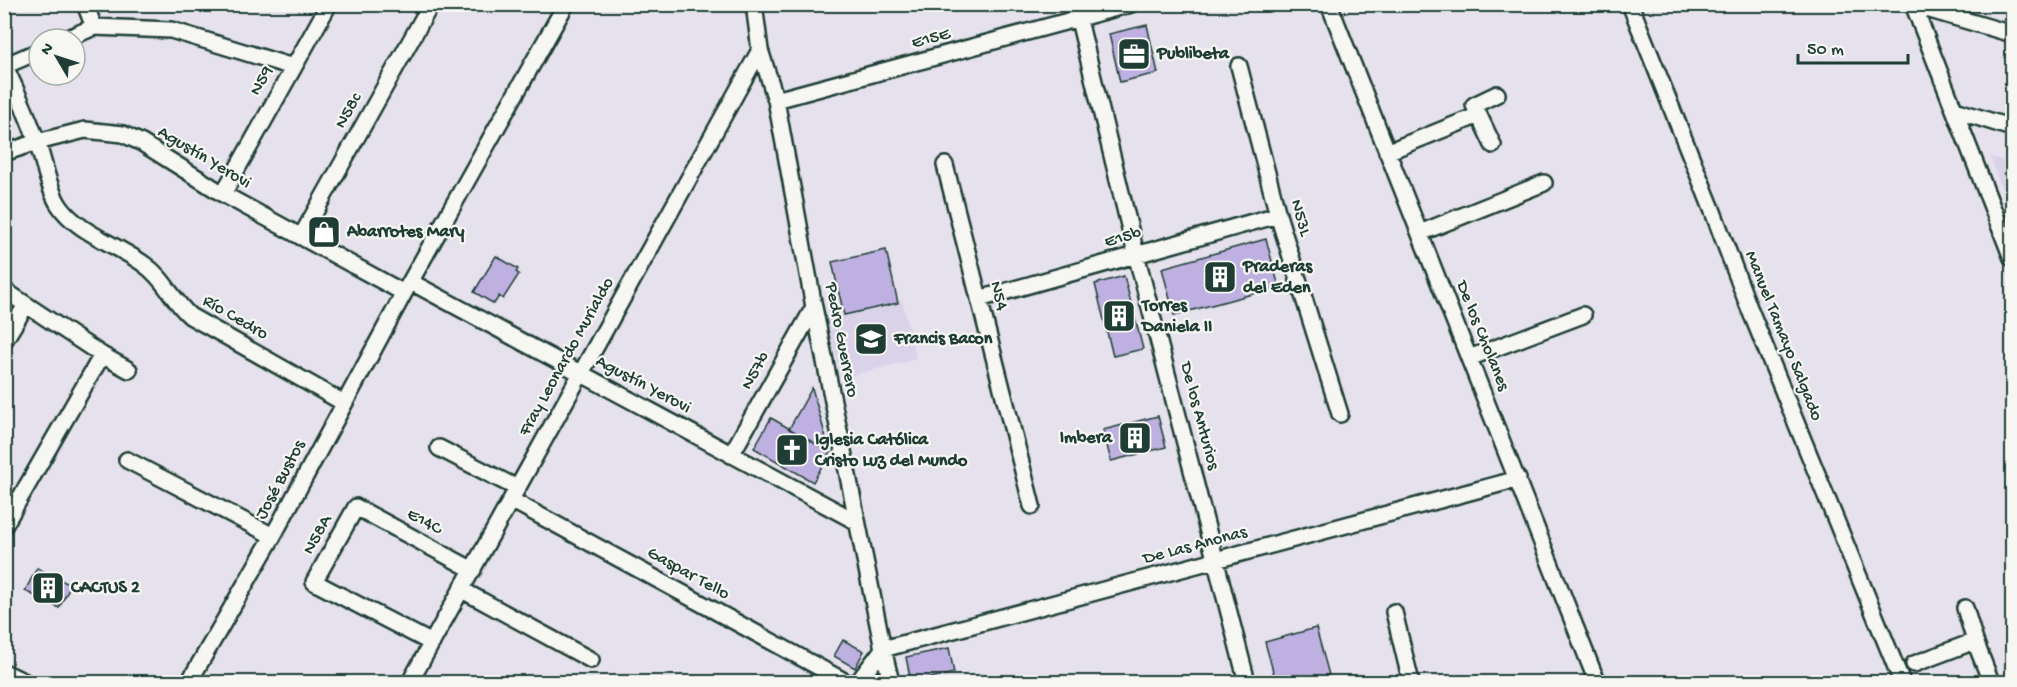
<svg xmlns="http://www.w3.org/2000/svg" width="2017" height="687" viewBox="0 0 2017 687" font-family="'Gochi Hand',sans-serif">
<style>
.built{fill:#d9d2e9}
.building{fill:#beb0e1;stroke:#1f3d34;stroke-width:1.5}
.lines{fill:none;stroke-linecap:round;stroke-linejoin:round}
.street-casing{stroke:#1f3d34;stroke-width:20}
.street{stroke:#f6f6f2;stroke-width:15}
.labels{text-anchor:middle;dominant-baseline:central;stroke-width:4.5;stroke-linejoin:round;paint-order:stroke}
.street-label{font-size:18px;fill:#1f3d34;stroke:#f6f6f2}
.poi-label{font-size:18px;font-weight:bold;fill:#1f3d34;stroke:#f6f6f2;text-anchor:start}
</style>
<rect width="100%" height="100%" fill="#e5e1ed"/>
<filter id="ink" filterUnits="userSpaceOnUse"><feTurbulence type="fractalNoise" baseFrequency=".0167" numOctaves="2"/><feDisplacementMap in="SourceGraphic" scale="12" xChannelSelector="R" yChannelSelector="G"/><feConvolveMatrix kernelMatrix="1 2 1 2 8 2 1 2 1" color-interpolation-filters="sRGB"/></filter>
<g filter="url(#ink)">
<path class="built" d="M 1990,156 L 2012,164 L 2012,217 Z
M 902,300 L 916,359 L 841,378 L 827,320 Z"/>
<path class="building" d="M 1147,25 L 1158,73 L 1120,82 L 1109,34 Z
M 324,221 L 333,226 L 323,242 L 315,237 Z
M 1266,239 L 1279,287 L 1174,315 L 1162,268 Z
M 886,250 L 898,303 L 844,315 L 832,262 Z
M 496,256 L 518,269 L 516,272 L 519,274 L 503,299 L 499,296 L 494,304 L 474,292 Z
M 1124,276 L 1143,349 L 1113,356 L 1095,284 Z
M 812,388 L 830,452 L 789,429 Z
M 1158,416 L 1166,447 L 1111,461 L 1103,430 Z
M 771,418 L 830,452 L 813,482 L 754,448 Z
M 37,568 L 71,585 L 59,608 L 25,591 Z
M 1316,628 L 1329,675 L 1301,682 L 1276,682 L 1265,642 Z
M 843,640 L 864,651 L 855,668 L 834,656 Z
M 949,648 L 954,673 L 911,682 L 906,657 Z"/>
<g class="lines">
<defs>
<path id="street" d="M 85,4 L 94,27
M 754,4 L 760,50 L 776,100 L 814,307 L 883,649 L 891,682
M 1329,4 L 1597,682
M 1630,4 L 1712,209 L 1748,305 L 1902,682
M 1913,4 L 2012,258
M 1913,5 L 2012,34
M 1079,20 L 1136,254 L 1247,682
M 66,39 L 94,27 L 171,30 L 293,67
M 4,64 C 16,91 29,117 38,145 C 44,162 49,190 59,205 C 76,232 120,246 145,265 C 164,278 173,301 190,316 L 344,403
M 4,66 L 39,51
M 1239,66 L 1278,215 L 1340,414
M 776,100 L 1131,4
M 1955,110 L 2012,128
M 1493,145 L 1474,105 L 1497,94
M 1387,152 L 1479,115
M 4,153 L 37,142 L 85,130 L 123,134 L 142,143 L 223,194 L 404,293
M 945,165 L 1032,506
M 223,194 L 329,4
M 1420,233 L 1544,183
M 301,237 L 431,4
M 411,282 L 857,522
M 4,290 L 102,355 L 129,370
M 979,299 L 1278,215
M 4,341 L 26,305
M 1469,358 L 1583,315
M 439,448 L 517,488
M 731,455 L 814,307
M 127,460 L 273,536
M 511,500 L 846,682
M 4,526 L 102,355
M 462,590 L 591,660
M 1965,608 L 1975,641
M 1394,612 L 1411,682
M 432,643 L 314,582 L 356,507 L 473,570
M 883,649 L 1518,479
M 1914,664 L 1975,641 L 1991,682
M 4,672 L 25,682
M 189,682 L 273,536 L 404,293 L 566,4
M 410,682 L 760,50
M 858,682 L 883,649"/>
</defs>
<use href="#street" class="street-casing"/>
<use href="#street" class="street"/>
</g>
</g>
<defs>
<symbol id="office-square" viewBox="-11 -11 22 22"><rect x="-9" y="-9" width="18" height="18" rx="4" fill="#1f3d34" stroke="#f6f6f2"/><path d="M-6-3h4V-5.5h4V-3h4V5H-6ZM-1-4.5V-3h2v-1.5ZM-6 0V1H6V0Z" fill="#fff"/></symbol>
<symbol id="shop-square" viewBox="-11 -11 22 22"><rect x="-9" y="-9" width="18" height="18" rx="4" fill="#1f3d34" stroke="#f6f6f2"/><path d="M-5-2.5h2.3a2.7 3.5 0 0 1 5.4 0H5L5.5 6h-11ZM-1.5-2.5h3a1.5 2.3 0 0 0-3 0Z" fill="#fff"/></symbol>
<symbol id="building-square" viewBox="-11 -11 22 22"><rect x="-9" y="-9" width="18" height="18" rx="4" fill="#1f3d34" stroke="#f6f6f2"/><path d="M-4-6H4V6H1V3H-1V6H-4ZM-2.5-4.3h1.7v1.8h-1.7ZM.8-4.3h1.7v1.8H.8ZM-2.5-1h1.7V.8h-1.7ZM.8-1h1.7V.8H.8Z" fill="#fff"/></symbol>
<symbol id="school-square" viewBox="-11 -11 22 22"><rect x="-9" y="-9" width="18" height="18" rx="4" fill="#1f3d34" stroke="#f6f6f2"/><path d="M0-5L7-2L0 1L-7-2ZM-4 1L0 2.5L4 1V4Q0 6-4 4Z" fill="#fff"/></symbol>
<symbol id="church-square" viewBox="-11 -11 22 22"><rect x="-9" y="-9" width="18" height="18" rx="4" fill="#1f3d34" stroke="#f6f6f2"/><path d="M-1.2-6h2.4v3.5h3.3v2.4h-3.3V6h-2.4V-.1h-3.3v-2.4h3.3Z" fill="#fff"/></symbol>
</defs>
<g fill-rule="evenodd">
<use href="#office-square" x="1115" y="35" width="38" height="38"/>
<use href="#shop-square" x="305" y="213" width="38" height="38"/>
<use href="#building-square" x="1201" y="258" width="38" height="38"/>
<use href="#building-square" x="1100" y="297" width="38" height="38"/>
<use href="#school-square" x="852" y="320" width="38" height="38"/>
<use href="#building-square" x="1116" y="419" width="38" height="38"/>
<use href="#church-square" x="773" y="431" width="38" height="38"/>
<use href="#building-square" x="29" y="569" width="38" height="38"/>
</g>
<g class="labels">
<g class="street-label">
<text transform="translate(931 39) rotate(-15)">E15E</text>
<text transform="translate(262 81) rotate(-61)">N59</text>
<text transform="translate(349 111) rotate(-61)">N58c</text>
<text transform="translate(204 158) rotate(31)">Agustín Yerovi</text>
<text transform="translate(1300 218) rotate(74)">N53L</text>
<text transform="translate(1123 238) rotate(-16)">E15b</text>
<text transform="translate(998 296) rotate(76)">N54</text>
<text transform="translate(235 318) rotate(30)">Río Cedro</text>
<text transform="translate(1482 336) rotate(68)">De los Cholanes</text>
<text transform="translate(1783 336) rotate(68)">Manuel Tamayo Salgado</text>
<text transform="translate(841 340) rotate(79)">Pedro Guerrero</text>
<text transform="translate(567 357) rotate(-61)">Fray Leonardo Murialdo</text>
<text transform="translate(756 371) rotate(-61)">N57b</text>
<text transform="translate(643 385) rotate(28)">Agustín Yerovi</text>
<text transform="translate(1199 416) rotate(75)">De los Anturios</text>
<text transform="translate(281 480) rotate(-62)">José Bustos</text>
<text transform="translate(424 522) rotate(28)">E14C</text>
<text transform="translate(318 535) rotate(-61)">N58A</text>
<text transform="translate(1195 546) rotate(-15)">De Las Anonas</text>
<text transform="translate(688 574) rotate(29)">Gaspar Tello</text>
</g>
<g class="poi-label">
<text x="1157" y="54">Publibeta</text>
<text x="347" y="232">Abarrotes Mary</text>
<text x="1243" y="267">Praderas<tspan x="1243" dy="21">del Eden</tspan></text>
<text x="1142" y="306">Torres<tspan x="1142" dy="21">Daniela II</tspan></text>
<text x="894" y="339">Francis Bacon</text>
<text x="1112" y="438" text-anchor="end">Imbera</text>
<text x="815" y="440">Iglesia Católica<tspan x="815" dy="21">Cristo Luz del Mundo</tspan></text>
<text x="71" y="588">CACTUS 2</text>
</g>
</g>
<rect width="2017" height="687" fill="none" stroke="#f6f6f2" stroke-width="24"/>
<rect x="12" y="12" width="1993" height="663" fill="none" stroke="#1f3d34" stroke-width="2" filter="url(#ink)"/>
<g transform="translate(57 57) rotate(309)"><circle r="28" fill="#f6f6f2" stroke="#a0aca6" stroke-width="1.5"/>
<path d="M0-4.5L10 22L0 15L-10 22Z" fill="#1f3d34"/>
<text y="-9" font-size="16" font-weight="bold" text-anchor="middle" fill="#1f3d34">N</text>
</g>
<path d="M1798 54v9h110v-9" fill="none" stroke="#1f3d34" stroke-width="3"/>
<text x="1807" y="54" font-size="18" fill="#1f3d34" stroke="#f6f6f2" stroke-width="4.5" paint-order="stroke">50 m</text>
</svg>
